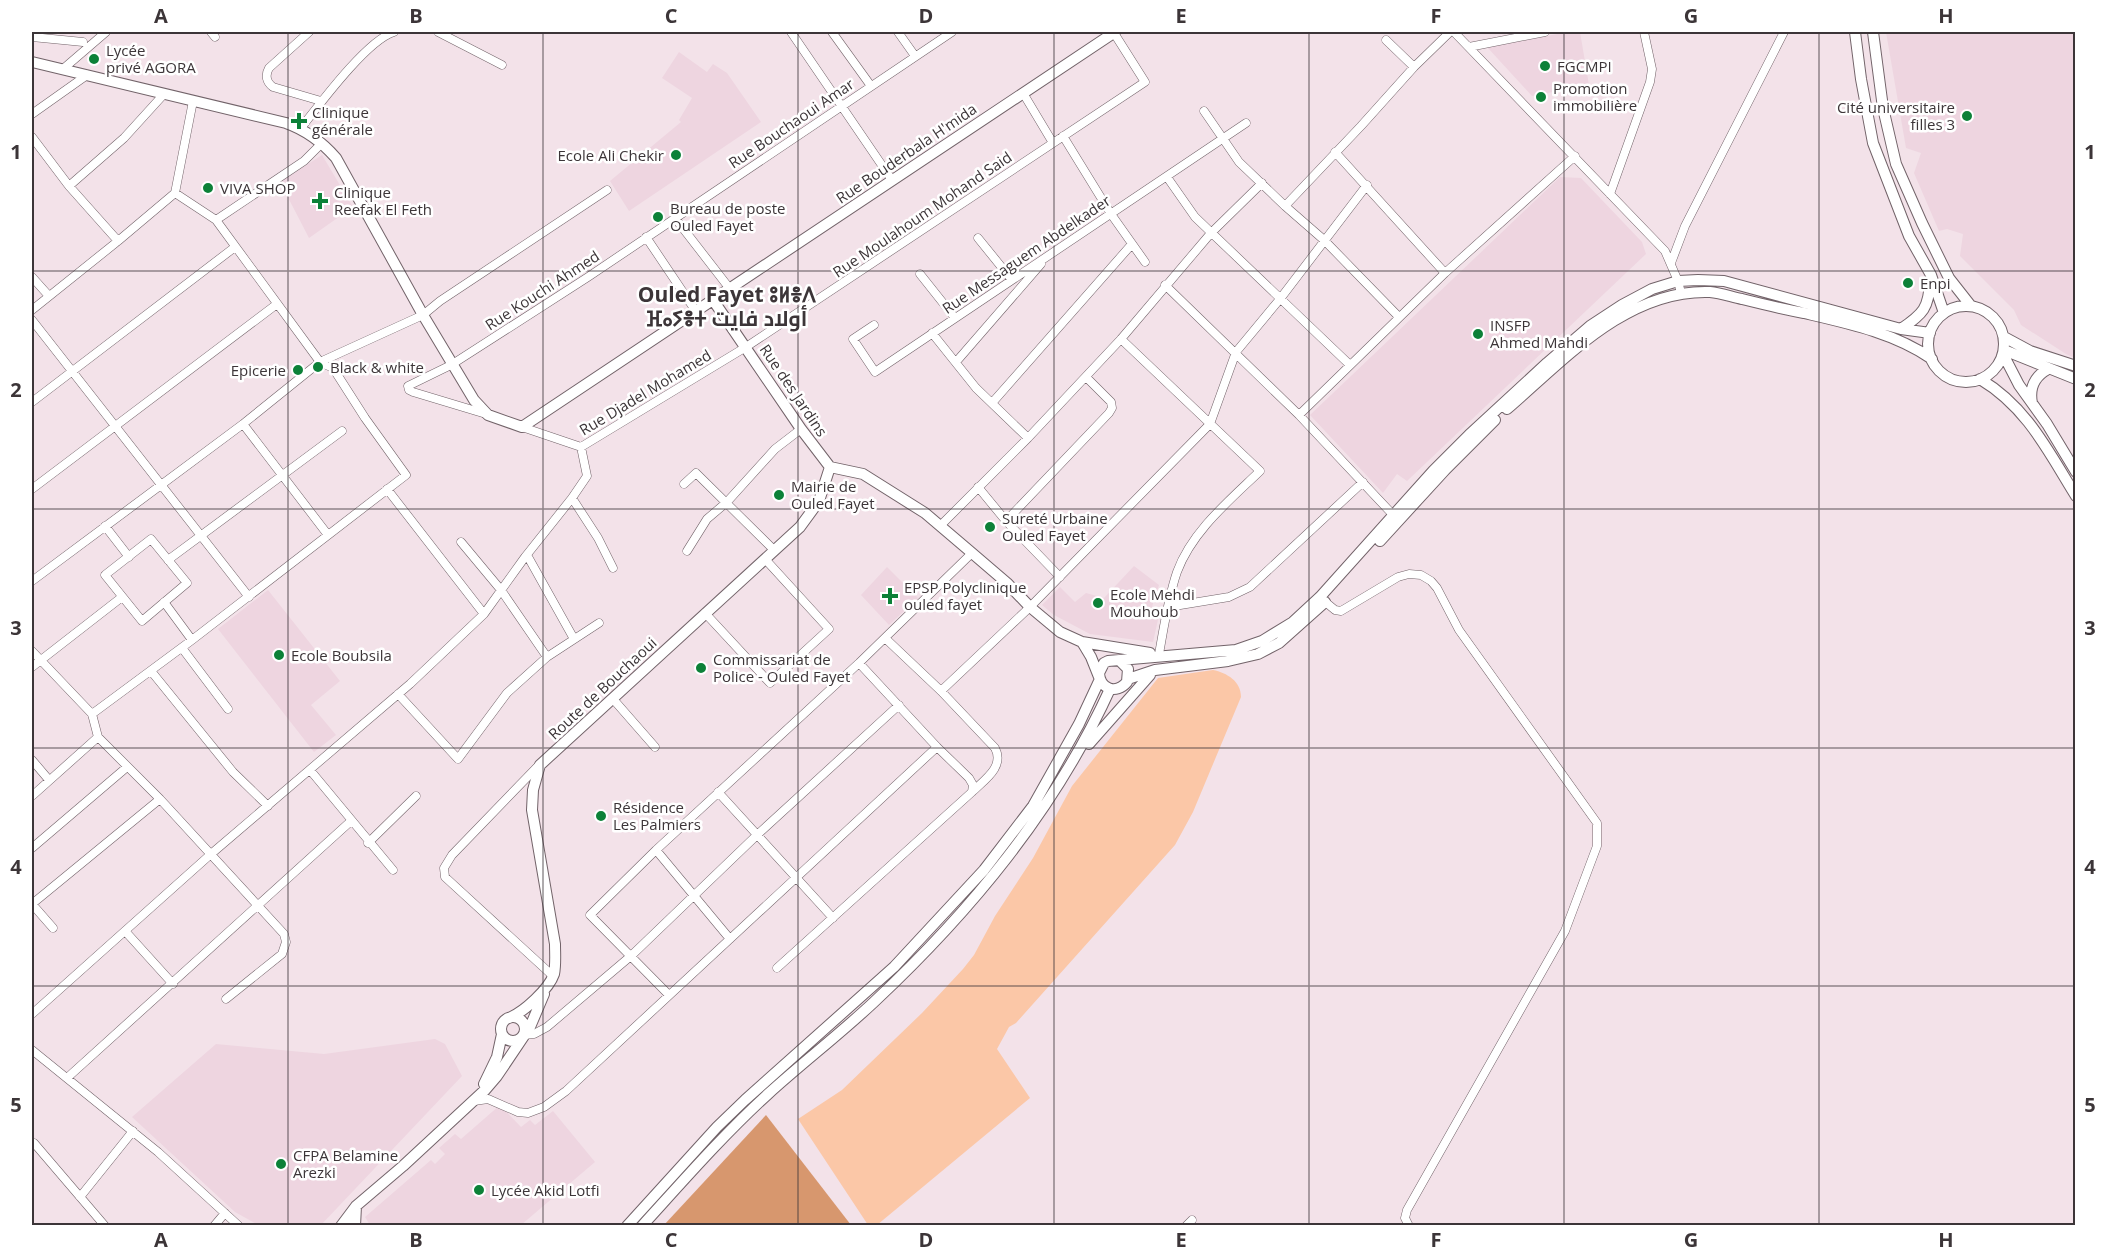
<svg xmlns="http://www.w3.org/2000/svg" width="2107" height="1257" viewBox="0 0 2107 1257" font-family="'Open Sans',Cairo,'Noto Sans Tifinagh',sans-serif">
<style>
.built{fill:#eed5e0}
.green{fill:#fbc7a7}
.forest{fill:#d7976e}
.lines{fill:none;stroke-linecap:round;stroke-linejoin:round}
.street-casing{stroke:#726369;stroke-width:9}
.secondary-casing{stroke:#726369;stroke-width:12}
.street{stroke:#fff;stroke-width:8}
.secondary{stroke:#fff;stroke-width:10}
.grid{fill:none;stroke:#3c3538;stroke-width:1.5;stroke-opacity:0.55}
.poi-dot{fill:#0c8138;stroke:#fff;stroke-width:2}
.labels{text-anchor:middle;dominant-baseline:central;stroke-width:5;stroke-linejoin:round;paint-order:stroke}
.poi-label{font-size:15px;fill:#3c3538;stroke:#fff;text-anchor:start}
.street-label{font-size:15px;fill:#3c3538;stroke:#fff}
.district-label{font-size:21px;font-weight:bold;fill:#3c3538;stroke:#fff}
.neatline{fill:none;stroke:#3c3538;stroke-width:2}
.grid-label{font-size:20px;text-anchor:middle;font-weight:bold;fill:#3c3538}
</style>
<rect width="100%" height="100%" fill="#f3e2e9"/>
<path class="built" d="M 1568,32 L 1580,32 L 1589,85 L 1532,96 L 1487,47 Z
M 1886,32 L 2075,32 L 2075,358 L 2066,354 L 2021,325 L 2014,310 L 1960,256 L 1963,234 L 1947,229 L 1939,231 L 1914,173 L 1921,153 L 1906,148 Z
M 679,52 L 707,72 L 713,64 L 727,73 L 761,122 L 629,211 L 610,181 L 681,122 L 679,120 L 692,98 L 662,78 Z
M 322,155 L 353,207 L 309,238 L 280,182 Z
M 1560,177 L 1581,178 L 1642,242 L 1646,254 L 1407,481 L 1397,474 L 1383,493 L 1310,415 Z
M 1134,566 L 1159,585 L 1150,613 L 1159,615 L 1153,642 L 1090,634 L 1054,615 L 1042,605 L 1060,587 L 1075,602 L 1086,593 L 1104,598 Z
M 887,567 L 918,598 L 889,625 L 861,595 Z
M 268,590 L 340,681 L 311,705 L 336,735 L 314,752 L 218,629 Z
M 435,1039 L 445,1044 L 462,1076 L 321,1225 L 258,1225 L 235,1212 L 132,1117 L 216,1044 L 324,1054 Z
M 500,1105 L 521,1127 L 530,1120 L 535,1125 L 553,1111 L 595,1162 L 521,1225 L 370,1225 L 365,1217 L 431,1160 L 435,1164 L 445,1154 L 439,1148 L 455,1134 L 461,1139 Z"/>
<path class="green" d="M 1213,670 C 1227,673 1241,681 1241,697 L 1193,812 L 1175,845 L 1016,1023 L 1009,1027 L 997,1049 L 1030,1098 L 877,1225 L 868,1225 L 798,1119 L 842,1090 L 922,1013 L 963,969 L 974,955 L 995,916 L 1033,858 L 1072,786 L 1158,678 Z"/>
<path class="forest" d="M 766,1115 L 851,1225 L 664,1225 Z"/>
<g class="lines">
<defs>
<path id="street" d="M 211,32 L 215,37
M 309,32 L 269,68 C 265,75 266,82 273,87 L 321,101
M 438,32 L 502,65
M 791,32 L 892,180
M 832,32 L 871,86
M 898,32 L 915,56
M 1454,32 L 1665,251 L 1678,281 L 1681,293
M 32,37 L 83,42
M 1386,40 L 1414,67
M 1469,47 L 1545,32
M 63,69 L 106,32
M 1023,93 L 1053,143
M 1204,111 L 1239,162 L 1285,206 L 1324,240 L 1399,317
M 32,114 L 87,75
M 301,128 C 319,105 367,40 394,32
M 1063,136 L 1111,214 L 1145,262
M 32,137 L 69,186 L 118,241
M 1335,152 L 1445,273
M 1167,177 L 1195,217 L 1350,365
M 69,186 L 124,138 L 164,94
M 175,193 L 193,101
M 1610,194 L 1650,82 L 1652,69 L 1644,32
M 1285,206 L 1361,126 L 1414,67 L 1450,32
M 675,218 L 730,289
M 216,220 L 304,161 L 322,143
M 646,237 L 695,310
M 978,238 L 1012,280
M 1671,263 L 1685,226 L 1784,32
M 920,274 L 955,318
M 32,277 L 49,296
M 1165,285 L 1299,415 L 1396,518
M 32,310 L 118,241 L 175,193 L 216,220 L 320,362 L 333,368 L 365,418 L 406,475 L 192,640 L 92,714 L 98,737 L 160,799 L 284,934 L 286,942 L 282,954 L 226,999
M 32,320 L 249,597
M 874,325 L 853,339 L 875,372 L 1246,123
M 932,333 L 976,388 L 1028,438
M 1121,339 L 1260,471 C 1230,500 1192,531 1177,572 C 1168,598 1164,627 1159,654
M 956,362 L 1041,264
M 32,402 L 235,247
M 992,403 L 1132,244
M 486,414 L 413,392 L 409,390 L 408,386 L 451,365 L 588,277 L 952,32
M 1299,415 L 1445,273 L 1575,156
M 243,424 L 328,535
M 522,427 L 581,447 L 746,347 L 1145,82 L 1114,33
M 684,484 L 696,473 L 774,550
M 978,487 L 1006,521 L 1060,577
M 32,489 L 277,304
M 387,489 L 484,614
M 572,498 L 598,538 L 613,568
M 1006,521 L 1109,413 L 1112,408 L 1111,402 L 1086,377
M 105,526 L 129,557
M 940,526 L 1028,438 L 1121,339 L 1211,233 L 1262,183
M 151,539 L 187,583 L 142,621 L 105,575 Z
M 461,542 L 501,590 L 547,657
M 687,551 L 707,519 L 727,502 L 775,449 L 801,429
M 527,555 L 574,639
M 168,560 L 342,431
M 32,581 L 243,424 L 320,362 L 423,315 L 440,301 L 607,190
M 1323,600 L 1335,610 L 1341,611 L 1398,577 L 1409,574 L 1421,575 L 1431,581 L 1437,588 L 1459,630 L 1597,823 L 1597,846 L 1565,931 L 1407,1210 L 1405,1218 L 1409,1226
M 164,602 L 192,640
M 1168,607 L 1229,597 L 1250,587 L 1363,482
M 705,613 L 770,683 L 829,629 L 765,559
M 885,638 L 941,691 L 995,748 C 1005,767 984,780 972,792
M 182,648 L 228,709
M 32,651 L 92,714
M 32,667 L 122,597
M 151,671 L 233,772 L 268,806
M 941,691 L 1030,607 L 1210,424 L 1236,352 L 1280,299 L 1367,185
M 398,694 L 458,759 L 507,693 L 547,657 L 599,623
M 613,699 L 655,747
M 32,760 L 49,780
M 539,765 L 452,855 L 444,868 L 445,877 L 553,976
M 310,770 L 393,870
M 718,792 L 833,918
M 32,796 L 98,737
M 368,843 L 416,796
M 32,848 L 127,767
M 656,850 L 730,939
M 32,904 L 160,799
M 32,904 L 53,928
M 125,931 L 173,984
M 777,968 L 972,792 L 973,785 L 969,778 L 937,747 L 859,663
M 669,995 L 590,915 L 656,850 L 859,663 L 972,553
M 32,1014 L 211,854 L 410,684 L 484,614 L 525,557 L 572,498 L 587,476 L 581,447
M 523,1035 L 534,1034 L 547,1027 L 632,955 L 757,835 L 899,705
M 32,1050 L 158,1152 L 239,1226
M 67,1078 L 351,821
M 474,1101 L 488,1099 L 518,1112 L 528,1113 L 544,1107 L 566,1091 L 937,747
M 34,1143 L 105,1226
M 80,1197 L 133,1131
M 214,1226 L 225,1213
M 1186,1226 L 1192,1220"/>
<path id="secondary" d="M 1855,32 L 1861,79 L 1873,143 L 1909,236 L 1931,275 L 1944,313
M 1873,32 L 1883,108 L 1896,164 L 1922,223 L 1949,278 L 1971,306
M 32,62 L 286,123 C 306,130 322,142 336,158 L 423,315 L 474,400 L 488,415 L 522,427 L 1115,32
M 713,300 L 801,429 L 830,467
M1928 344a38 38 0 1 1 76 0a38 38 0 1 1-76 0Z
M 1901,329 C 1923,314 1929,308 1930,281
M 2004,337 L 2030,351 L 2076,366
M 2004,350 L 2076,379
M 2003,354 L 2019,385 L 2047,424 L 2076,472
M 1980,379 C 2027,407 2048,451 2076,496
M 2032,403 C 2029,388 2035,376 2048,369
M 1507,409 C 1565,359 1627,289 1710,292 C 1721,293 1732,297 1742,299 C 1762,304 1783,309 1804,313 C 1847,323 1895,333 1932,359
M 830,467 L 863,474 L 925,513 L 972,553 L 1007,583 L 1030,607 L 1060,632 L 1082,642 L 1150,653
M 1380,541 L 1445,470 L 1495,420
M 1084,643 L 1082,642 L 1091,657 L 1099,677
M 1120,661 L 1128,669 L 1127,682 C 1116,695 1100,689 1099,673 L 1104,663 L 1108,661 L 1236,650 L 1262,641 L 1293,622 L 1320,597 L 1433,471 L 1469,435 L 1547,363 L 1590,326 L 1622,305 L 1652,289 L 1678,281 L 1698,280 L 1724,281 L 1901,329 L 1930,333
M 1128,679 L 1155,670 L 1228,661 L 1258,654 L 1279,643 L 1325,602
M 1089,744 L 1150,675
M501 1029a12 12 0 1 1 24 0a12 12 0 1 1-24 0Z
M 509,1018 C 524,1012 549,989 554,974 C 556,964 555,954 555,944 L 532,810 L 533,790 L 540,765 L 800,527 L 819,501 L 830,467
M 484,1084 L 497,1057 L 502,1034
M 341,1226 L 356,1206 L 403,1166 L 485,1090 L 497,1076 L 530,1027 L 544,994
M 355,1226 L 356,1206
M 627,1226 L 717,1127 L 745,1100 L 894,967 L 984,870 L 1033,806 L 1079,724 L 1100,679
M 642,1226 C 683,1181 723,1135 768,1094 C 802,1063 840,1034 874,1002 C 970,912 1055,810 1110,689"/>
</defs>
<use href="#street" class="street-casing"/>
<use href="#secondary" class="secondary-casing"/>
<use href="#street" class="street"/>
<use href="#secondary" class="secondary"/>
</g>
<path class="grid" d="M 288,32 L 288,1226M 543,32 L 543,1226M 798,32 L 798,1226M 1054,32 L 1054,1226M 1309,32 L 1309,1226M 1564,32 L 1564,1226M 1819,32 L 1819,1226M 32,271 L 2076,271M 32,509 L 2076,509M 32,748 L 2076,748M 32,986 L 2076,986"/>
<g class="poi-dot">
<circle cx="94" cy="59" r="6"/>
<circle cx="1545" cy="66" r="6"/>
<circle cx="1541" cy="97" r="6"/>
<circle cx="1967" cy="116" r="6"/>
<path d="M296 112h6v6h6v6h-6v6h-6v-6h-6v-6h6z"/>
<circle cx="676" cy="155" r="6"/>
<circle cx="208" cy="188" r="6"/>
<path d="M317 192h6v6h6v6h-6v6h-6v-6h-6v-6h6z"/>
<circle cx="658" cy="217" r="6"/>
<circle cx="1908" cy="283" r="6"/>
<circle cx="1478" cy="334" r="6"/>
<circle cx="318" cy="367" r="6"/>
<circle cx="298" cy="370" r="6"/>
<circle cx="779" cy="495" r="6"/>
<circle cx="990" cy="527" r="6"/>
<path d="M887 587h6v6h6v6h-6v6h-6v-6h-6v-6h6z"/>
<circle cx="1098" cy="603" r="6"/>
<circle cx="279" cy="655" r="6"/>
<circle cx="701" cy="668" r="6"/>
<circle cx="601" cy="816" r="6"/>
<circle cx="281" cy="1164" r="6"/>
<circle cx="479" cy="1190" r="6"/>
</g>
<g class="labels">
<g class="poi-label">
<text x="106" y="50">Lycée<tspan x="106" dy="17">privé AGORA</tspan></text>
<text x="1557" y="66">FGCMPI</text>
<text x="1553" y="88">Promotion<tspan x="1553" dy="17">immobilière</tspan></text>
<text x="1955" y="107" text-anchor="end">Cité universitaire<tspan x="1955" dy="17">filles 3</tspan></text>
<text x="312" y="112">Clinique<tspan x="312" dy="17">générale</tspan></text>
<text x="664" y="155" text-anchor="end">Ecole Ali Chekir</text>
<text x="220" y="188">VIVA SHOP</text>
<text x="334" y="192">Clinique<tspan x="334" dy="17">Reefak El Feth</tspan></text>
<text x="670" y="208">Bureau de poste<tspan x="670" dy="17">Ouled Fayet</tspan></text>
<text x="1920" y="283">Enpi</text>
<text x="1490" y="325">INSFP<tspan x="1490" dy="17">Ahmed Mahdi</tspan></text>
<text x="330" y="367">Black &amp; white</text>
<text x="286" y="370" text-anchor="end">Epicerie</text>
<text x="791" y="486">Mairie de<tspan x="791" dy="17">Ouled Fayet</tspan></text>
<text x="1002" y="518">Sureté Urbaine<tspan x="1002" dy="17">Ouled Fayet</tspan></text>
<text x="904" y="587">EPSP Polyclinique<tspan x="904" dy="17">ouled fayet</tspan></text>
<text x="1110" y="594">Ecole Mehdi<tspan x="1110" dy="17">Mouhoub</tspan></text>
<text x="291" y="655">Ecole Boubsila</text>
<text x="713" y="659">Commissariat de<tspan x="713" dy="17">Police - Ouled Fayet</tspan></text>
<text x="613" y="807">Résidence<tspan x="613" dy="17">Les Palmiers</tspan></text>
<text x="293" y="1155">CFPA Belamine<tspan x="293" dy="17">Arezki</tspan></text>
<text x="491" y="1190">Lycée Akid Lotfi</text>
</g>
<g class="street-label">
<text transform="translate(791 123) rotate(-34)">Rue Bouchaoui Amar</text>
<text transform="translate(906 153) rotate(-34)">Rue Bouderbala H'mida</text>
<text transform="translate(922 214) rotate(-34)">Rue Moulahoum Mohand Said</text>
<text transform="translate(1026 254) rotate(-34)">Rue Messaguem Abdelkader</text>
<text transform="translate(542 290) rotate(-33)">Rue Kouchi Ahmed</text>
<text transform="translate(794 390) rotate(56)">Rue des Jardins</text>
<text transform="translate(645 392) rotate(-31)">Rue Djadel Mohamed</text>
<text transform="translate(602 688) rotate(-43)">Route de Bouchaoui</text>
</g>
<g class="district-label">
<text x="727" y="294">Ouled Fayet ⵓⵍⴻⴷ<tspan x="727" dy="24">ⴼⴰⵢⴻⵜ أولاد فايت</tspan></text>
</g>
</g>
<rect width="2107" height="1257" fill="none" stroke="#ffffff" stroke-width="66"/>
<rect x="33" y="33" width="2041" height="1191" class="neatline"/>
<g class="grid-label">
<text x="161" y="23">A</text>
<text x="416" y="23">B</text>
<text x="671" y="23">C</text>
<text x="926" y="23">D</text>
<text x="1181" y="23">E</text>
<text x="1436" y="23">F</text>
<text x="1691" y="23">G</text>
<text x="1946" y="23">H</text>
<text x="16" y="159">1</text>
<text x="2090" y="159">1</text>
<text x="16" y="397">2</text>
<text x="2090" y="397">2</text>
<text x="16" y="635">3</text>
<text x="2090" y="635">3</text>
<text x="16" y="874">4</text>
<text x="2090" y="874">4</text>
<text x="16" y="1112">5</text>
<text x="2090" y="1112">5</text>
<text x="161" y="1247">A</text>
<text x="416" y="1247">B</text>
<text x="671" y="1247">C</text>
<text x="926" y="1247">D</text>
<text x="1181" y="1247">E</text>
<text x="1436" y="1247">F</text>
<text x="1691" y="1247">G</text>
<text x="1946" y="1247">H</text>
</g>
</svg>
